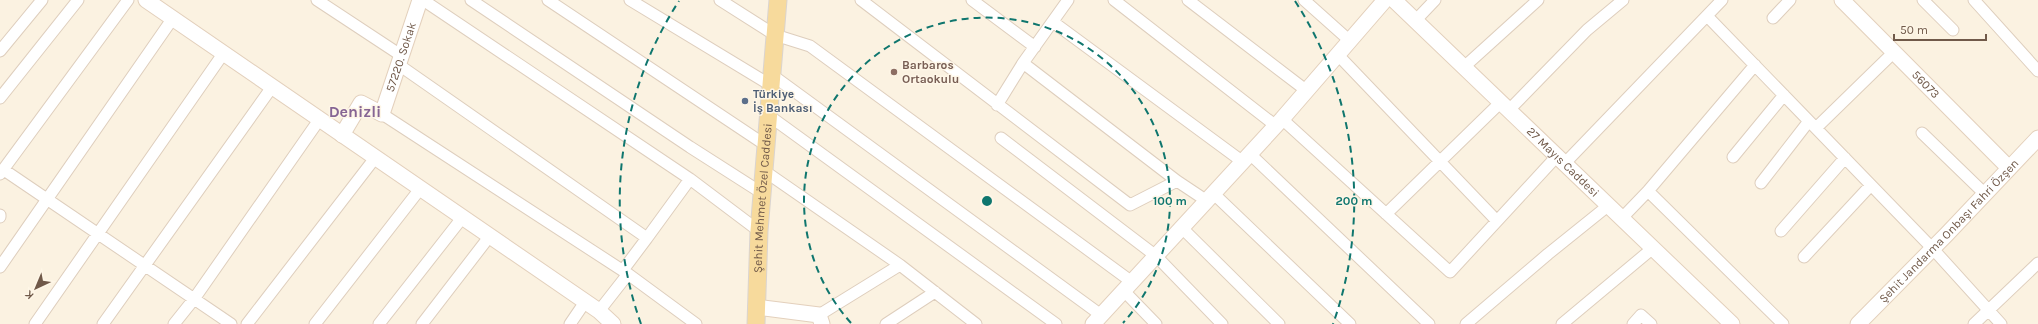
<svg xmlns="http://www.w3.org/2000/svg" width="2038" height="324" viewBox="0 0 2038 324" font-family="Karla,sans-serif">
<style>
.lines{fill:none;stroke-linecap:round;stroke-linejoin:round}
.street-casing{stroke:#decebd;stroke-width:13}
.secondary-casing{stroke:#e3d0bc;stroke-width:17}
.primary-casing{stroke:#dad4d0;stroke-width:19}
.street{stroke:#fff;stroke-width:11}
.secondary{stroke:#fff;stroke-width:15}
.primary{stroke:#f7da9c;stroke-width:17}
.ring{fill:none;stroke:#0f766e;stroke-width:2;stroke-dasharray:7 5}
.education-dot{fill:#8d6e63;stroke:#fef6e7;stroke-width:1.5}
.service-dot{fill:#5c6f8a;stroke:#fef6e7;stroke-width:1.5}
.labels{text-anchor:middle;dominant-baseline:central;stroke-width:3;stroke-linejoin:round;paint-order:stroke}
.street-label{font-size:12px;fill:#705949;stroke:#fef6e7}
.education-label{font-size:12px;font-weight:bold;fill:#785e54;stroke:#fef6e7;text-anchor:start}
.service-label{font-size:12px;font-weight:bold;fill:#4e5e75;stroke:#fef6e7;text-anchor:start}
.district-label{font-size:16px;font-weight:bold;fill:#866594;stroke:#fef6e7}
.centre{fill:#0f766e;stroke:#fef6e7;stroke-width:2}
.ring-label{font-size:12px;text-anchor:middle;font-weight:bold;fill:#0f766e;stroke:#fef6e7;stroke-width:3;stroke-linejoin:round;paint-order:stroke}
</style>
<rect width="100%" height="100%" fill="#fbf2e1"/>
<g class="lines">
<defs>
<path id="street" d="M 317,0 L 402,56
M 423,0 L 690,179 L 759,231
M 471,0 L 690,147 L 762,193
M 548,0 L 764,144
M 630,0 L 772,86
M 720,0 L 775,35 L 810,46 L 1132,282
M 861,0 L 1130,205 L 1177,181
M 972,0 L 1035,47
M 1114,0 L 1276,126
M 1188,0 L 1307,91
M 1304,0 L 1350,41
M 1923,0 L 1953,30
M 1974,0 L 2038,71
M 1708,17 L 1933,249 L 2001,324
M 1773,18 L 1790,0
M 1415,21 L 1435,0
M 1053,22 L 1243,162
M 0,51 L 42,0
M 1338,55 L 1497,221
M 1023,63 L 1177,181 L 1207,201
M 399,65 L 647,238 L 690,179
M 1464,67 L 1538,0
M 772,75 L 1101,315
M 0,98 L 78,0
M 997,105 L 1023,63 L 1068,0
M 1509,110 L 1587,30 L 1623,0
M 382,114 L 628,274 L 599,311
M 768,115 L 1056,324
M 1282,119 L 1450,272 L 1557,156
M 1816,128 L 1894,52
M 1922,133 L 1985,194
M 1001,138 L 1156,256 L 1222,324
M 1250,154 L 1429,324
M 1733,157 L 1784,95
M 1565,163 L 1722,0
M 4,170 L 231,324
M 763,170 L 900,265 L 976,324
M 0,174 L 128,0
M 1761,183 L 1809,121
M 1648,191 L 1783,324
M 1214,194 L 1350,324
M 1386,214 L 1501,102
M 0,215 L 0,217
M 1622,218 L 1648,191 L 1755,65
M 1182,228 L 1279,324
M 1781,231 L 1845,158
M 1804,257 L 1871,185
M 0,267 L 173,18
M 623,270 L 647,238
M 628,274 L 696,324
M 1124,291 L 1156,324
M 819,315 L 900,265
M 35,324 L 223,54
M 103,324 L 272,87
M 174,324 L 194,299 L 319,120
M 247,324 L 375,158
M 315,324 L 420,189
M 379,324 L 462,218
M 422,324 L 489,237
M 570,324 L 585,302
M 886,324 L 935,292
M 1466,324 L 1548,254 L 1609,205
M 1562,324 L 1653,248
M 1633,324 L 1641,315 L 1651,324
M 1974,324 L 2038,263"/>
<g id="secondary">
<path d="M 146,0 L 599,311 L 613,324"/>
<path id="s1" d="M 1394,0 L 1732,324"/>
<path id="s2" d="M 1842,0 L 2009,168"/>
<path id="s3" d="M 342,135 L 361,103 L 382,114 L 420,0"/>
<path d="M 756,307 L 819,315 L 822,324"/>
<path d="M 1093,324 L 1282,119 L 1385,0"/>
<path id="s4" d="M 1858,324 L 1947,234 L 2038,138"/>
</g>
<g id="primary">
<path id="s5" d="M 756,324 L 759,231 L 778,0"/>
</g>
</defs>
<use href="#street" class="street-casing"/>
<use href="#secondary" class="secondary-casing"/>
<use href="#primary" class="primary-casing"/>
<use href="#street" class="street"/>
<use href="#secondary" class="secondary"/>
<use href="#primary" class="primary"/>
</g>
<g class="ring">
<path d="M851 323A183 183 0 1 1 1123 323"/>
<path d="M641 324A367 367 0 0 1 679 1M1295 1A367 367 0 0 1 1333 324"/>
</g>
<circle class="education-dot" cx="894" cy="72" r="4"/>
<circle class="service-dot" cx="745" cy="101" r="4"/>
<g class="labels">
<g class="street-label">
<text stroke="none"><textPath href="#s3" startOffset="121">57220. Sokak</textPath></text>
<text stroke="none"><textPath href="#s2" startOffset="119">56073</textPath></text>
<text stroke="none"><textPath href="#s1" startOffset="234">27 Mayıs Caddesi</textPath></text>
<text stroke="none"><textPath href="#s5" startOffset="126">Şehit Mehmet Özel Caddesi</textPath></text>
<text stroke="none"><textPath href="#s4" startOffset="130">Şehit Jandarma Onbaşı Fahri Özşen</textPath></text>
</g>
<g class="education-label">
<text x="902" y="65">Barbaros<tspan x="902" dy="14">Ortaokulu</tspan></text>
</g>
<g class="service-label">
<text x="753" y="94">Türkiye<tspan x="753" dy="14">İş Bankası</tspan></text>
</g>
<g class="district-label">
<text x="355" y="111">Denizli</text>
</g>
</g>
<circle cx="987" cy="201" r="6" class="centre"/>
<g class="ring-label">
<text x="1170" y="205">100 m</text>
<text x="1354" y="205">200 m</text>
</g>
<g transform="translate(36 288) rotate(224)" stroke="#fef6e7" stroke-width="3" paint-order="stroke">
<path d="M0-3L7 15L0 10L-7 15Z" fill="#705949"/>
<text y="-6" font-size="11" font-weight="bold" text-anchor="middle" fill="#705949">K</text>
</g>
<path d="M1894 34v6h92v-6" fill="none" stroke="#705949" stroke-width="2"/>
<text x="1900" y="34" font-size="12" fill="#705949" stroke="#fef6e7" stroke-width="3" paint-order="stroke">50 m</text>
</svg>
